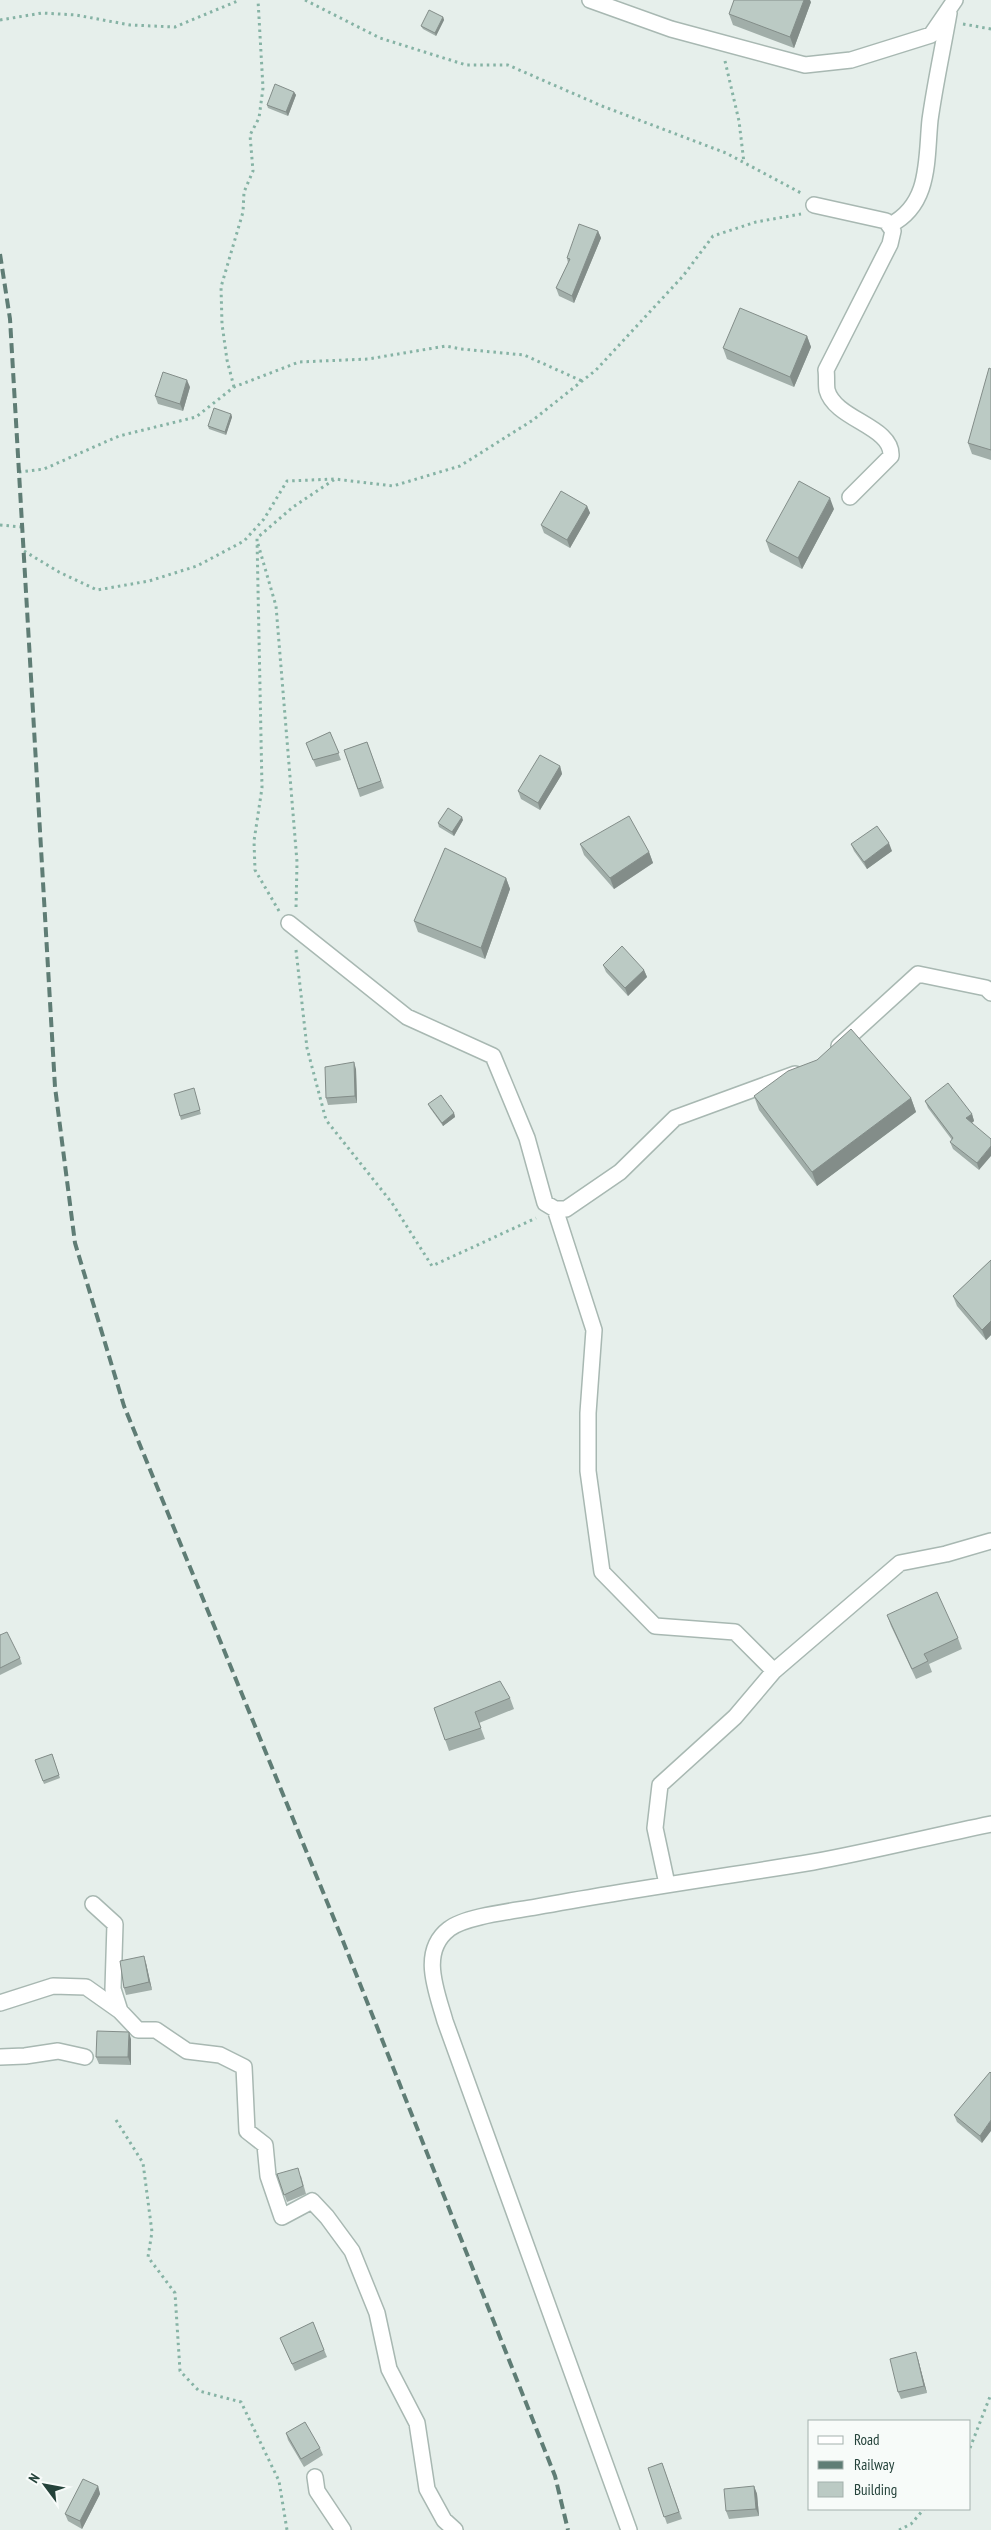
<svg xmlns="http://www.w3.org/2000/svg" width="991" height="2530" viewBox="0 0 991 2530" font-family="'PT Sans Narrow',sans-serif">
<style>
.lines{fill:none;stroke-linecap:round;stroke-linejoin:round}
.street-casing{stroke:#a8b8b2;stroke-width:18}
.path{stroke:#86b3a5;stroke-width:3;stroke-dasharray:2.5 4;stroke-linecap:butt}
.street{stroke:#fff;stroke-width:15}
.rail{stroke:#5f7d75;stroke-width:4;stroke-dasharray:10 5;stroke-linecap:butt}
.wall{fill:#a1aea9}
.shaded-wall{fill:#838d89}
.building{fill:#bbcac4;stroke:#838d89}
</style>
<rect width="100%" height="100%" fill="#e6efeb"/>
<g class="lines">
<defs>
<path id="street" d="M 590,0 L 671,29 L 805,65 L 851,60 L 931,35 L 955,0
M 814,205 L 886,221 L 893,231 L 890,244 L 826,370 C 827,376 826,384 827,390 C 835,420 893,426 891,456 L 850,497
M 890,225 C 931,204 926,159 930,120 C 935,84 943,48 949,13
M 289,923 L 407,1017 L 493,1056 L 527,1138 L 545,1203 L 555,1209 L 566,1209 L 620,1172 L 675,1118 L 795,1074
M 839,1046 L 918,974 L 986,988 L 991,993
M 555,1209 L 594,1330 L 588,1413 L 588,1471 L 602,1572 L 655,1626 L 735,1632 L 774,1671 L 735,1717 L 660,1785 L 655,1828 L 667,1884
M 774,1671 L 900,1563 L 946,1554 L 991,1541
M 93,1904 L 115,1924 L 113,1989 L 120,2011 L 138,2030 L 156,2030 L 187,2051 L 220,2055 L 244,2067 L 247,2131 L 265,2145 L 268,2176 L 282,2217 L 312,2201 L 327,2217 L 352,2251 L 377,2313 L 389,2369 L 417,2423 L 427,2489 L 444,2520 L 455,2530
M 0,2003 L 53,1986 L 86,1987 L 120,2011
M 0,2057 L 25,2056 L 58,2051 L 85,2057
M 315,2477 L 317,2491 L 343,2530
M 629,2530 L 445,2021 C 437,1992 419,1952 449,1929 C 465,1916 515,1911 536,1907 C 628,1890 721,1877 813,1862 C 873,1851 932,1836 991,1824"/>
</defs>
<use href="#street" class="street-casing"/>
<path class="path" d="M 305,0 L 380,38 L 466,65 L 508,65 L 602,106 L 726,153 L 801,193
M 0,20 L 42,13 L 76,15 L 130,25 L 175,27 L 240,0
M 963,24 L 991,29
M 725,61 L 739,121 L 744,163
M 234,387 L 227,360 L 222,324 L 221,287 L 243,212 L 244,192 L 253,171 L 250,135 L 259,118 L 263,88 L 258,0
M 19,472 L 44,469 L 119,436 L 196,417 L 234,387 L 299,362 L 368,359 L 446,346 L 461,349 L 524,355 L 582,381
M 0,525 L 22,527
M 258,544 L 276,606 L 297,862 L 296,909
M 24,551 L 59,572 L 97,590 L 149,581 L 197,566 L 244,541 L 264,519 L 287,481 L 335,479
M 279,911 L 255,870 L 254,841 L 262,788 L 257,538 L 293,507 L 335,479 L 393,486 L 460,466 L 533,420 L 596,370 L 683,276 L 713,236 L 756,222 L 801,214
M 296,950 L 307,1048 L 326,1120 L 392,1203 L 432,1266 L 536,1218
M 116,2120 L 143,2163 L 152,2232 L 148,2257 L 175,2293 L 180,2371 L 199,2391 L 241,2402 L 279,2481 L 287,2530
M 970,2448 L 991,2394
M 899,2530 L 911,2524 L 924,2509"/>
<use href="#street" class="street"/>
<path class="rail" d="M 0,254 L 10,319 L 55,1087 L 75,1243 L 124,1406 L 341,1936 L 555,2476 L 568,2530"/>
</g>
<path class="wall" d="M 811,2 L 794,48 L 733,25 L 729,14 Z
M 443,17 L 444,20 L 436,36 L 423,29 L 421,26 Z
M 294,92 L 296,95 L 288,116 L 268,108 L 267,105 Z
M 598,231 L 601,238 L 574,303 L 559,296 L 556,288 L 568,263 L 567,258 Z
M 807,336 L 811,347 L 794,387 L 727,359 L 723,348 Z
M 991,369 L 991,460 L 972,454 L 968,443 Z
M 190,387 L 183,411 L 158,404 L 155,396 Z
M 231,414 L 232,417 L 226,435 L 209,429 L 208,426 Z
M 587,506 L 590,513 L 570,548 L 544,533 L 541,525 Z
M 834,509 L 802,569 L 770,552 L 766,541 Z
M 330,732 L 341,760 L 316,767 L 306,743 Z
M 367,742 L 384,788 L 360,797 L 344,750 Z
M 560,766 L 562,774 L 540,810 L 521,799 L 518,791 Z
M 463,820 L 454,836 L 439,827 L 438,823 Z
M 580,844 L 649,852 L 653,863 L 614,889 L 584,855 Z
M 851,844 L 892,851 L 867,869 L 854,851 Z
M 506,878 L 510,889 L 485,959 L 418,932 L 414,921 Z
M 603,965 L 644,970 L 647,977 L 628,996 L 606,972 Z
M 356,1069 L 357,1103 L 328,1105 L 326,1098 Z
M 195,1092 L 201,1114 L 181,1120 L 180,1116 Z
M 754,1096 L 911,1098 L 916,1112 L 817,1186 L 759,1110 Z
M 925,1101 L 972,1114 L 974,1121 L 972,1123 L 979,1170 L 953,1149 L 950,1142 L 952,1140 L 928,1108 Z
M 428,1104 L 454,1113 L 455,1117 L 443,1126 L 430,1108 Z
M 991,1260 L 991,1335 L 986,1340 L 957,1306 L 953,1296 Z
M 887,1615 L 958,1638 L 962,1649 L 929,1664 L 932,1672 L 916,1679 L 891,1626 Z
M 0,1634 L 20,1658 L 22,1664 L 0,1675 Z
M 510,1698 L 514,1709 L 479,1723 L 485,1739 L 449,1751 L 434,1708 Z
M 52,1754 L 60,1778 L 44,1784 L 35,1760 Z
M 146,1963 L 152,1990 L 126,1995 L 124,1988 Z
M 131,2039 L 131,2065 L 99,2064 L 96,2057 Z
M 991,2073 L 982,2143 L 957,2122 L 954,2115 Z
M 277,2174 L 301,2176 L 306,2194 L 287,2202 Z
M 313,2322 L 327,2357 L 295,2371 L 280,2338 Z
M 918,2359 L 927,2393 L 901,2399 L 898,2392 Z
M 286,2433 L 320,2448 L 323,2455 L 304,2467 L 288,2440 Z
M 662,2463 L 682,2519 L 667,2524 L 648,2468 Z
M 98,2486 L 100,2494 L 82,2529 L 68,2521 L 65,2514 Z
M 754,2486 L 757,2494 L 759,2516 L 729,2519 L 726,2511 Z"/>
<path class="shaded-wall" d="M 804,0 L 810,0 L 811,2 L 794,48 L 790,37 Z
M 443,17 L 444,20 L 436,36 L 435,33 Z
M 294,92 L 296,95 L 288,116 L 286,112 Z
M 598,231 L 601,238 L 574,303 L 572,296 Z
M 807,336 L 811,347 L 794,387 L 790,377 Z
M 187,380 L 190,387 L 183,411 L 180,404 Z
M 231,414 L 232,417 L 226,435 L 225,432 Z
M 830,498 L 834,509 L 802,569 L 798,558 Z
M 587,506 L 590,513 L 570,548 L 567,540 Z
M 560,766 L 562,774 L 540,810 L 538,803 Z
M 462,817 L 463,820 L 454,836 L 452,832 Z
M 889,843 L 892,851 L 867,869 L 864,862 Z
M 649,852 L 653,863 L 614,889 L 610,878 Z
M 506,878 L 510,889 L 485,959 L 481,948 Z
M 644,970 L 647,977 L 628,996 L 625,988 Z
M 354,1062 L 356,1069 L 357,1103 L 355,1096 Z
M 911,1098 L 916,1112 L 817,1186 L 812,1172 Z
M 454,1113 L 455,1117 L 443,1126 L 442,1123 Z
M 972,1114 L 974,1121 L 969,1125 L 966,1118 Z
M 991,1146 L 991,1156 L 979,1170 L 977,1163 Z
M 991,1321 L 991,1335 L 986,1340 L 982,1330 Z
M 144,1956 L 146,1963 L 152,1990 L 149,1982 Z
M 129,2032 L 131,2039 L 131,2065 L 128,2057 Z
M 991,2120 L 991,2131 L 982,2143 L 980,2136 Z
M 916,2352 L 918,2359 L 927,2393 L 924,2386 Z
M 98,2486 L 100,2494 L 82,2529 L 80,2521 Z
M 754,2486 L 757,2494 L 759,2516 L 756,2509 Z"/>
<path class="building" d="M 734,0 L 804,0 L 790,37 L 729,14 Z
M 429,10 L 443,17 L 435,33 L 421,26 Z
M 275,84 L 294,92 L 286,112 L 267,105 Z
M 579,224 L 598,231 L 572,296 L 556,288 L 570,259 L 567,258 Z
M 740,308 L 807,336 L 790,377 L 723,348 Z
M 989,368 L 991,369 L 991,450 L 968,443 Z
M 163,372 L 187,380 L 180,404 L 155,396 Z
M 214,408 L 231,414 L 225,432 L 208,426 Z
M 799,481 L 830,498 L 798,558 L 766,541 Z
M 561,491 L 587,506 L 567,540 L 541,525 Z
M 330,732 L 339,753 L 313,760 L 306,743 Z
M 367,742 L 381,781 L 358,789 L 344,750 Z
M 540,755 L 560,766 L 538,803 L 518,791 Z
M 448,808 L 462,817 L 452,832 L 438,823 Z
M 629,816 L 649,852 L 610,878 L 580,844 Z
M 877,826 L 889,843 L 864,862 L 851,844 Z
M 445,848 L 506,878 L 481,948 L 414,921 Z
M 622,946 L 644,970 L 625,988 L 603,965 Z
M 851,1029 L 911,1098 L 812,1172 L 754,1096 L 788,1071 L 817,1060 Z
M 354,1062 L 355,1096 L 326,1098 L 325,1067 Z
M 948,1083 L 972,1114 L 966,1118 L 991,1139 L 991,1146 L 977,1163 L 950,1142 L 953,1138 L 925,1101 Z
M 194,1088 L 200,1110 L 180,1116 L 174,1094 Z
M 441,1095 L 454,1113 L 442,1123 L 428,1104 Z
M 991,1260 L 991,1321 L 982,1330 L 953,1296 Z
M 937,1592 L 958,1638 L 924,1654 L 928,1661 L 912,1669 L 887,1615 Z
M 7,1632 L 20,1658 L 0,1668 L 0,1635 Z
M 500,1681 L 510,1698 L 475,1712 L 481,1728 L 445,1740 L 434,1708 Z
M 52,1754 L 59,1775 L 43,1781 L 35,1760 Z
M 144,1956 L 149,1982 L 124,1988 L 120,1961 Z
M 97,2031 L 129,2032 L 128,2057 L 96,2057 Z
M 990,2072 L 991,2073 L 991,2120 L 980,2136 L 954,2115 Z
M 298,2168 L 303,2186 L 284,2195 L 277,2174 Z
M 313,2322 L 324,2350 L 292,2364 L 280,2338 Z
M 916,2352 L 924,2386 L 898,2392 L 890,2359 Z
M 305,2422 L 320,2448 L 301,2459 L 286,2433 Z
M 662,2463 L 679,2512 L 664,2517 L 648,2468 Z
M 83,2479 L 98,2486 L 80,2521 L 65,2514 Z
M 754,2486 L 756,2509 L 726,2511 L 724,2489 Z"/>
<rect x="808" y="2420" width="162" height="90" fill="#f7fbf9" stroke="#a3b1ad"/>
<rect x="818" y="2436" width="25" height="8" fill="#ffffff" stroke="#a3b1ad"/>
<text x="854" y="2445" font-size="15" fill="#24423a">Road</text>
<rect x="818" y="2461" width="25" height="8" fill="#5f7d75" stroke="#a3b1ad"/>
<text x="854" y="2470" font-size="15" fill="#24423a">Railway</text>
<rect x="818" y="2482" width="25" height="15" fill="#bbcac4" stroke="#a3b1ad"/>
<text x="854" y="2495" font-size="15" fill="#24423a">Building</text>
<g transform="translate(45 2485) rotate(302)" stroke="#f7fbf9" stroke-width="4" paint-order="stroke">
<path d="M0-4L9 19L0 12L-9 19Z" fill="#24423a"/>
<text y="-8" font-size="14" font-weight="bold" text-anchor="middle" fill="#24423a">N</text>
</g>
</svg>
